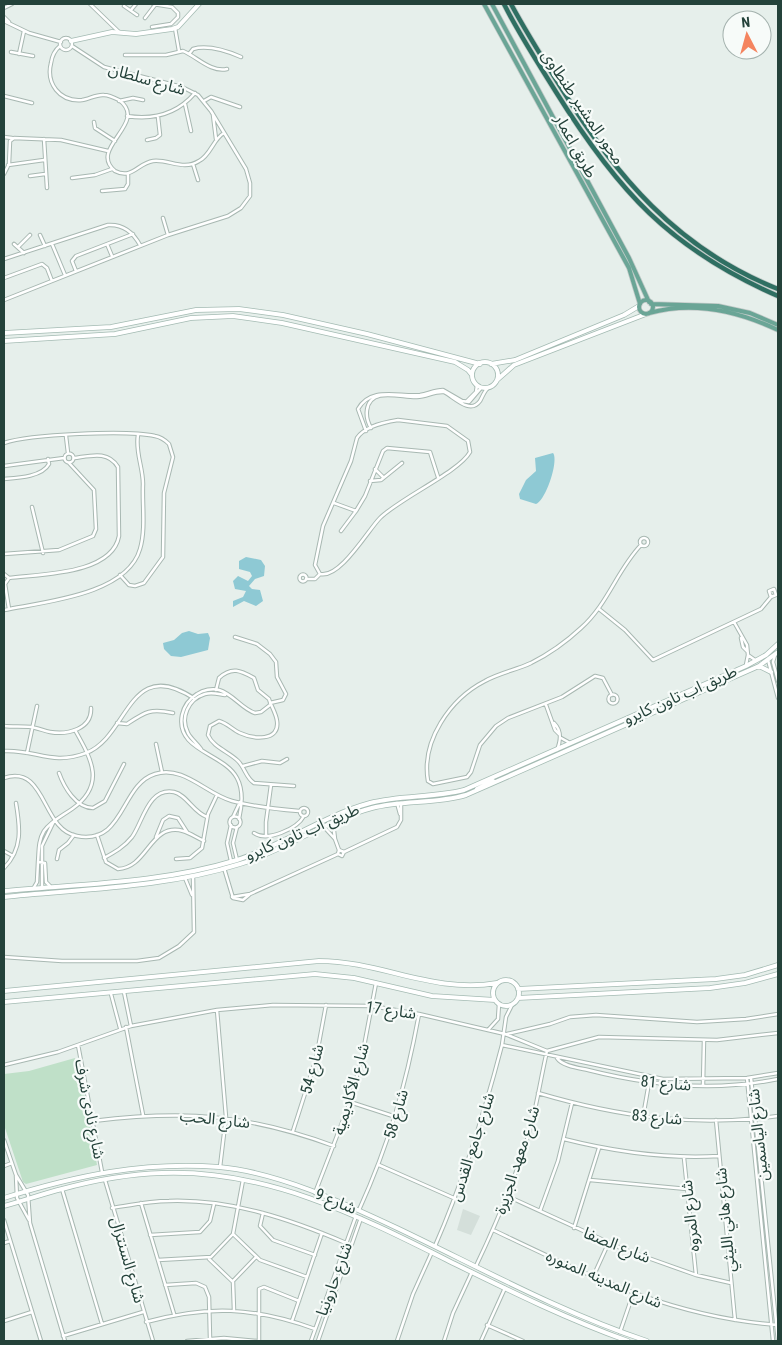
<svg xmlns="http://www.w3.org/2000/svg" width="782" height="1345" viewBox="0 0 782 1345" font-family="'Roboto Condensed','Noto Sans Arabic',sans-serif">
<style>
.built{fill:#d4dfda}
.green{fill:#bfe0c8}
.water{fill:#8ec9d4}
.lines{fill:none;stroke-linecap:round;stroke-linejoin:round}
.street-casing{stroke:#a8b8b2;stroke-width:4.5}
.secondary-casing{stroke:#a4bbb3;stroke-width:5.5}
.primary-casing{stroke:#c2cac8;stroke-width:5.5}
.highway-casing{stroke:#c2cac8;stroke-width:6}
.street{stroke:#fff;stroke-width:2.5}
.secondary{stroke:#fff;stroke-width:4}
.primary{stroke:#6aa596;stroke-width:4}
.highway{stroke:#2f6f62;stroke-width:4.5}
.labels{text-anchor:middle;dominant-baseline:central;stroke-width:4.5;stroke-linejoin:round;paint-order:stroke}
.street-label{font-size:16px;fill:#24423a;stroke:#f7fbf9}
</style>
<rect width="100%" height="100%" fill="#e6efeb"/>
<path class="built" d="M 463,1209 L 480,1216 L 471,1235 L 457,1230 Z"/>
<path class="green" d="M 75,1058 L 81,1075 L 97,1165 L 26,1184 L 23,1182 L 4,1125 L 4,1074 L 29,1071 Z"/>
<path class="water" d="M 553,453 C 559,460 546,500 536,504 L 520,499 L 519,494 L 526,480 L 536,471 L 535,458 Z
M 246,557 L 261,560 L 265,566 L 264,576 L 255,579 L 249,586 L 252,589 L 260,590 L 263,601 L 256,606 L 244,601 L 233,607 L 233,601 L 243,597 L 246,591 L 235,589 L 233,581 L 238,576 L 248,581 L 252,576 L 250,572 L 239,569 L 239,561 Z
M 189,631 L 198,634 L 208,633 L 210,638 L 208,650 L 181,657 L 171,656 L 164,649 L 163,643 L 174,640 L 182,633 Z"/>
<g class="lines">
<defs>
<path id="street" d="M 90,4 L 119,32
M 124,6 L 137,15
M 4,8 L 12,4
M 131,10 L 136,4
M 4,17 L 9,22
M 145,18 L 155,5
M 4,21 L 29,33 L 61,42
M 152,27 L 171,24 L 178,17 L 178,13 L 172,7 L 153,4
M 175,28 L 179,51
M60 44a6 6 0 1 1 12 0a6 6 0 1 1-12 0Z
M 60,46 C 55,50 52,56 51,63 C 46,83 59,102 82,100 C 89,99 97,94 104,95 C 109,95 115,98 119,100 C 150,123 87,148 115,171 C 132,180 138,163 153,161 C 169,159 183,171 199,161 C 211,155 213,139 224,133
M 11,52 L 33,56
M 19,54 L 24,31
M 189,54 L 193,49 C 207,45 227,51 241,57
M 125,55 L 166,55 L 183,51 C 196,56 211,73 227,69
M 4,96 L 32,103
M 119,101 L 133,98 L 143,100
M 204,101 L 211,97 L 240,107
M 185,104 L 191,131
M 213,115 L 216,139
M 127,116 C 153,120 177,114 195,93
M 94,122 L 95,128 L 115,141
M 4,137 L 12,138
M 44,139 L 47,188
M 147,140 L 156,138 L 160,135 L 158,117
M 193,164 L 198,180
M 8,165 L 44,160
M 4,174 L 9,164 L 10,141 L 14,138 L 61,140 L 108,151
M 30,176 L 45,174
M 72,178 L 95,175 L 112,169
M 102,191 L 125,189 L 128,184 L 128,174
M 163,218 L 168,235
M 40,235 L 45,246
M 14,244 L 24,253
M 52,244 L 65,275
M 107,244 L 112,256
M 18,247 L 30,235
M 4,259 L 108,225 C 123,224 133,232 140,245
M 76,271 L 72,261 L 76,256 L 133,234
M 4,278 L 42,264 L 47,268 L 52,281
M 4,300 L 168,235 L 228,216 L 241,208 L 250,196 L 250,183 L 246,169 L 211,111 L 198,95 L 182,87 L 104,67 L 72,46
M 467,401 L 476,392 L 477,385
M 398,420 L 447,426 L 468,441 L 470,452 C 459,472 400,498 380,518 C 368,530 340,579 320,574 L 315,565 L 323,526 L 351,461 L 357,438 C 364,427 385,422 398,420 Z
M 371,428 C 368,423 366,417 367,410 C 370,386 402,398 417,397 C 427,397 434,391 444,392 C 454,397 470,415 480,401 C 483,396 484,391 489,387
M 366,431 L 358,409 C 371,386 398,397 420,395 C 428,394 434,390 443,390 L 462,401 L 469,402 L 481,388
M 66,436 L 68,453
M 4,443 C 30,434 128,430 155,436 C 161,437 165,440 169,444 L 173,457 L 164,493 L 163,557 L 144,583 L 135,586 L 129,585 L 120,575
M64.5 458a4.5 4.5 0 1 1 9 0a4.5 4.5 0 1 1-9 0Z
M 4,466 L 64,458
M 375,469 L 383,477
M 4,479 C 17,478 42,477 49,464 L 48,459
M 370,481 L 381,480 L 402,463
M 334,503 L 356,511 L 365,496 L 383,451 L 387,448 L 430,452 L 438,477
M 32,507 L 43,553
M 341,531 L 356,511
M640 542a4 4 0 1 1 8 0a4 4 0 1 1-8 0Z
M 4,554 L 59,550 L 93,536 L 96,529 L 94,490 L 69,463
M 4,574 L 9,578 L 5,584 L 9,609
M299.5 578a3.5 3.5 0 1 1 7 0a3.5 3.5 0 1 1-7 0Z
M 9,578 C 39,574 112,575 119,536 L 118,467 C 108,450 90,456 74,458
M 306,579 L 315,579 L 320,574
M 599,609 L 625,630 L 653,660 L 761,609 L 771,597 L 776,595 L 774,589 L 769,591 L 771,597
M 4,610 C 43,602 127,595 140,549 C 146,529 142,504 143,484 C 143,467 135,452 138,435
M 734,622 L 747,645 L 748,655 L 755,660
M 235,637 L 257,644 L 270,654 L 276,662 L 277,677 L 286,694 L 283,700 L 270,703
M 741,638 L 743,647 L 747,651
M 775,655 L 773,662 L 778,681
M 768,660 L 778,698
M 746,665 L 748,655
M 216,690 L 219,678 C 232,666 241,671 254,678 L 258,690 L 269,699 C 271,706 276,713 277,721 C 280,742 253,739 240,733 C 233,730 227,723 219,721 L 210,726 L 208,735 C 213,747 229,752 238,761 C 245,768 246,778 254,783 L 294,786
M608.5 699a4.5 4.5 0 1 1 9 0a4.5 4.5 0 1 1-9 0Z
M 612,695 L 603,678 L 595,676 L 562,697 L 508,718 L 496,726 L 480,745 L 471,772 L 467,777 L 433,784 L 428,781 C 421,741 450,699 485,681 C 499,673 516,670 531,663 C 549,654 566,642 581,628 C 608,604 617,570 641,545
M 546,705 L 555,730 L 559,734
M 117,723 L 127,724 C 145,712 150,708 173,713
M 554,723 C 562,731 561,740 557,750
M 4,726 C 13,727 22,726 31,727 C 38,728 44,731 50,732 C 68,735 92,729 91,708
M 561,738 L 570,743
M 156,744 L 162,772
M 201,749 C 197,743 191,739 188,733 C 180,718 188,699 205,694 C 212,692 218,694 225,695
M 4,751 C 35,749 52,766 86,753 C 129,737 128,654 195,699
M 27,753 L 37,706
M 243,766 L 262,761 L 280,763 L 287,759
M 59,773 C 64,787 76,808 93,808 L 105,801 L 124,764
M 4,778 C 47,764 41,830 77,836 C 125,845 120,785 155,774 C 184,765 206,794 232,801 C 254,807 276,809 299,811
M 397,803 L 400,814
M300 812a4 4 0 1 1 8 0a4 4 0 1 1-8 0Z
M229.5 822a5.5 5.5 0 1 1 11 0a5.5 5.5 0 1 1-11 0Z
M 233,817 L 240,802
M 239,819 C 242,806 243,789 237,778 C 224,753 175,751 182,715 C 184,706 189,699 197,694 C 203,690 212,688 219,690 C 233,694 242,709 255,713 L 261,712 L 270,705
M 333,823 L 335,839 L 339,850
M 231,825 L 227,843 L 231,861
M 237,827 L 233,843 L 237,860
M 324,827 L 335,839
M 254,833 C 267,842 297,829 304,816
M 97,835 L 106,862 L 118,869 C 148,868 150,822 183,831 C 190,833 197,838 204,841
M 266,835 L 266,822 L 271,785
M 156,837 L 163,820 L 169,816 L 178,818 L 187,832
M 4,851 L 13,856
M 344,852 L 397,827 L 401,820 L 401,803
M 104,858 C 115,852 124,847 132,837 C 143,822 148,787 174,792 C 187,795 193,812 207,817
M 57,859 L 59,850 L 68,843 L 74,835
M 176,859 L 190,858 L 202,848 L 208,814 L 217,795
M 38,862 C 39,851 38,841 44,831 C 51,821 62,816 72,809 C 106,785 92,760 75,730
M 4,868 C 23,849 20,827 16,803
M 224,868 L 233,898 L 243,900 L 249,895
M 185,878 L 192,895
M 42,887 L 42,846 L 54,821
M 33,889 L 37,882 L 38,862 L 45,863 L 46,882 L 50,886
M 232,897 L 250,894 L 338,854 L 342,856 L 344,852 L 339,850 L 338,854
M 4,957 L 62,961 L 137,961 L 159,958 L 179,946 L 194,932 L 193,876
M 124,992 L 131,1026
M 111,994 L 120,1028
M 512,1005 L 506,1017 L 502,1045 L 663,1079 L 747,1078 L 778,1073
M 217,1010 L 226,1117 L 220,1167
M 126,1027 L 143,1115
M 488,1030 L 498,1019 L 499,1004
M 507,1034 L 550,1024 L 570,1017 L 596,1015 L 697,1022 L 746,1019 L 778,1014
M 78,1045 L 102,1172
M 557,1058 C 562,1066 579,1068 588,1070 C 651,1086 715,1092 778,1079
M 4,1065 L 58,1052 L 131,1026 L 217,1010 L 273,1005 L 372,1006 L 419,1014 L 505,1034 L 547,1051 L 599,1037 L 717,1040 L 778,1033
M 747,1078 L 773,1341
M 751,1078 L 778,1341
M 703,1085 L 704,1040
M 538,1093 C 619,1117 694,1127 778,1116
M 350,1102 L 396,1117
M 643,1117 L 650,1077
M 716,1120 L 735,1320
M 93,1121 C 185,1110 247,1114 334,1146
M 293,1131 L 316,1059 L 326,1005
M 564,1139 C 615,1152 666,1159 719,1156
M 4,1140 L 16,1175 L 28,1195 L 30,1223 L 65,1341
M 684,1158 L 696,1275
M 379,1165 L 456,1199
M 4,1166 L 12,1163
M 16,1176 L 17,1198 L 29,1220
M 105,1180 L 153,1341
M 590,1180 L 687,1189
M 62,1189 L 102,1324
M 315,1193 L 350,1102 L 362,1057 L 376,983
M 507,1196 L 623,1249 L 696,1275 L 731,1283
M 141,1203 L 174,1314
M 112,1208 C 131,1205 150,1201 169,1201 C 231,1199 290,1219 346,1243
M 359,1210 C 389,1144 406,1085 419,1014
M 540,1211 L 558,1161 L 572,1103
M 263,1213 L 260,1226 L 273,1240 L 315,1255
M 4,1220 L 41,1341
M 574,1228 L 599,1148
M 493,1230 C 590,1276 670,1317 778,1325
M 233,1234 L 260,1260 L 307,1277
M 150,1235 L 200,1232 L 210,1221 L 214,1204
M 4,1243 L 10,1241
M 435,1246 C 464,1180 484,1114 502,1045
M 209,1259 L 233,1282 L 234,1310
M 158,1260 L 211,1257 L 233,1234 L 243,1180
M 476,1266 C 497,1222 516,1177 530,1130 C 537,1104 541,1077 547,1051
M 593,1277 L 608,1244
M 233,1281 L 256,1257
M 165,1285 L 196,1283 L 205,1287 L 209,1297 L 210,1338
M 4,1321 L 32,1312
M 292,1321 L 322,1233
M 146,1322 C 208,1305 254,1307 315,1329
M 487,1325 L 523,1341
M 620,1332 L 633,1294
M 63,1336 L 143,1312
M 187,1341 L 224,1338 L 257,1341
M 259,1341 L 259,1289 L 264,1287 L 299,1301
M 311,1341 L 356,1216
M 318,1341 L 361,1218
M 397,1341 L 413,1294 L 432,1252
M 444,1341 L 453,1313 L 472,1272
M 481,1341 L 505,1288"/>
<path id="secondary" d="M 71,41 L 112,32 L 136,34 L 172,29 L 178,27 L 199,4
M 4,333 L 111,327 L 196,310 L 239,309 L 283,315 L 367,334 L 480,364
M 4,341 L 115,334 L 191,318 L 233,316 L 282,323 L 455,362 L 468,370 L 472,375
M472 375a13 13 0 1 1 26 0a13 13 0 1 1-26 0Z
M 491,364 L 515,360 L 624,315 L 639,306
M 497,380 L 514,365 L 646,314
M 759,666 L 771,672
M 477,789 L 493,781
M 4,891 C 81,884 163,883 237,860 C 283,845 323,816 370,803 C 401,795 433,798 464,790 L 746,666 L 766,655 L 778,644
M 4,897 C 82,889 164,888 240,864 C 286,850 326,820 372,808 C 403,800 436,804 466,795 L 759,666 L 778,652
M493 993a13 13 0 1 1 26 0a13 13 0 1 1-26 0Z
M 518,989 L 716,979 L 745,975 L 778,965
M 4,991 L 319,961 C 381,961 433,994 497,983
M 518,998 L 710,988 L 745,983 L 778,974
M 4,1002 L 315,974 L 354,978 L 432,996 L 495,1000
M 4,1198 C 74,1176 144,1161 219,1167 C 277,1172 344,1203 397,1228 C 479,1267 560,1312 647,1341
M 4,1206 C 23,1201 42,1194 62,1189 C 95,1180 128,1174 162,1173 C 269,1169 363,1218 455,1264 C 512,1292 569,1320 628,1341"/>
<path id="primary" d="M 484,4 L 629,268 L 640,304
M 492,4 L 629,258 L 649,302
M639 307a7 7 0 1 1 14 0a7 7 0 1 1-14 0Z
M 651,304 L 718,306 L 750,313 L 778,325
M 649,313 C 693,301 738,311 778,330"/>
<path id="highway" d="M 504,4 C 519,34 538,63 556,92 C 617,190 670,249 778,296
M 511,4 C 526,32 543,59 560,86 C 615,175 677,249 778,289"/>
</defs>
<use href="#street" class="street-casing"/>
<use href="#secondary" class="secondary-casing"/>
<use href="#primary" class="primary-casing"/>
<use href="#highway" class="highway-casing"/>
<use href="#street" class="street"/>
<use href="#secondary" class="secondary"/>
<use href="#primary" class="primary"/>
<use href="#highway" class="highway"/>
</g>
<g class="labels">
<g class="street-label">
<text transform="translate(147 79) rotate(16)">شارع سلطان</text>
<text transform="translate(583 107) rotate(56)">محور المشير طنطاوى</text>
<text transform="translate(576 146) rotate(61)">طريق اعمار</text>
<text transform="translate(680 695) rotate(-24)">طريق اب تاون كايرو</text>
<text transform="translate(302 832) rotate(-23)">طريق اب تاون كايرو</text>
<text transform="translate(391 1010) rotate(8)">شارع 17</text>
<text transform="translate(312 1069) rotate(-75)">شارع 54</text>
<text transform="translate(666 1083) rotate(5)">شارع 81</text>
<text transform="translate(351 1089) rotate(-74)">شارع الأكاديمية</text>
<text transform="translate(90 1109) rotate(79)">شارع نادى شرف</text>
<text transform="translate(396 1114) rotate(-74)">شارع 58</text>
<text transform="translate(657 1117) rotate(5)">شارع 83</text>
<text transform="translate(215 1119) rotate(6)">شارع الحب</text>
<text transform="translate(758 1135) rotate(-96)">شارع الياسمين</text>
<text transform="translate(472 1147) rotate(-72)">شارع جامع القدس</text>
<text transform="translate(517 1160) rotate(-72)">شارع معهد الجزيرة</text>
<text transform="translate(336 1201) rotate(22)">شارع 9</text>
<text transform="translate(690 1216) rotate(-96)">شارع المروه</text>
<text transform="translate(725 1220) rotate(-95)">شارع هاني الليثي</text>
<text transform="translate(617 1245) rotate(22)">شارع الصفا</text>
<text transform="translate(128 1260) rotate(74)">شارع السنترال</text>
<text transform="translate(334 1279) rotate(-70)">شارع حارونيا</text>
<text transform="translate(604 1279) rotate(23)">شارع المدينه المنوره</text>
</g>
</g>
<rect width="782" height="1345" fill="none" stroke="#24423a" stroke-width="10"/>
<g transform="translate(747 35) rotate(354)"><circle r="24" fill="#f7fbf9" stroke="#a3b1ad"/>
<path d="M0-4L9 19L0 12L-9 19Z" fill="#f4845f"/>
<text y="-8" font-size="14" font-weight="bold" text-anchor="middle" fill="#24423a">N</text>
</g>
</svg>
